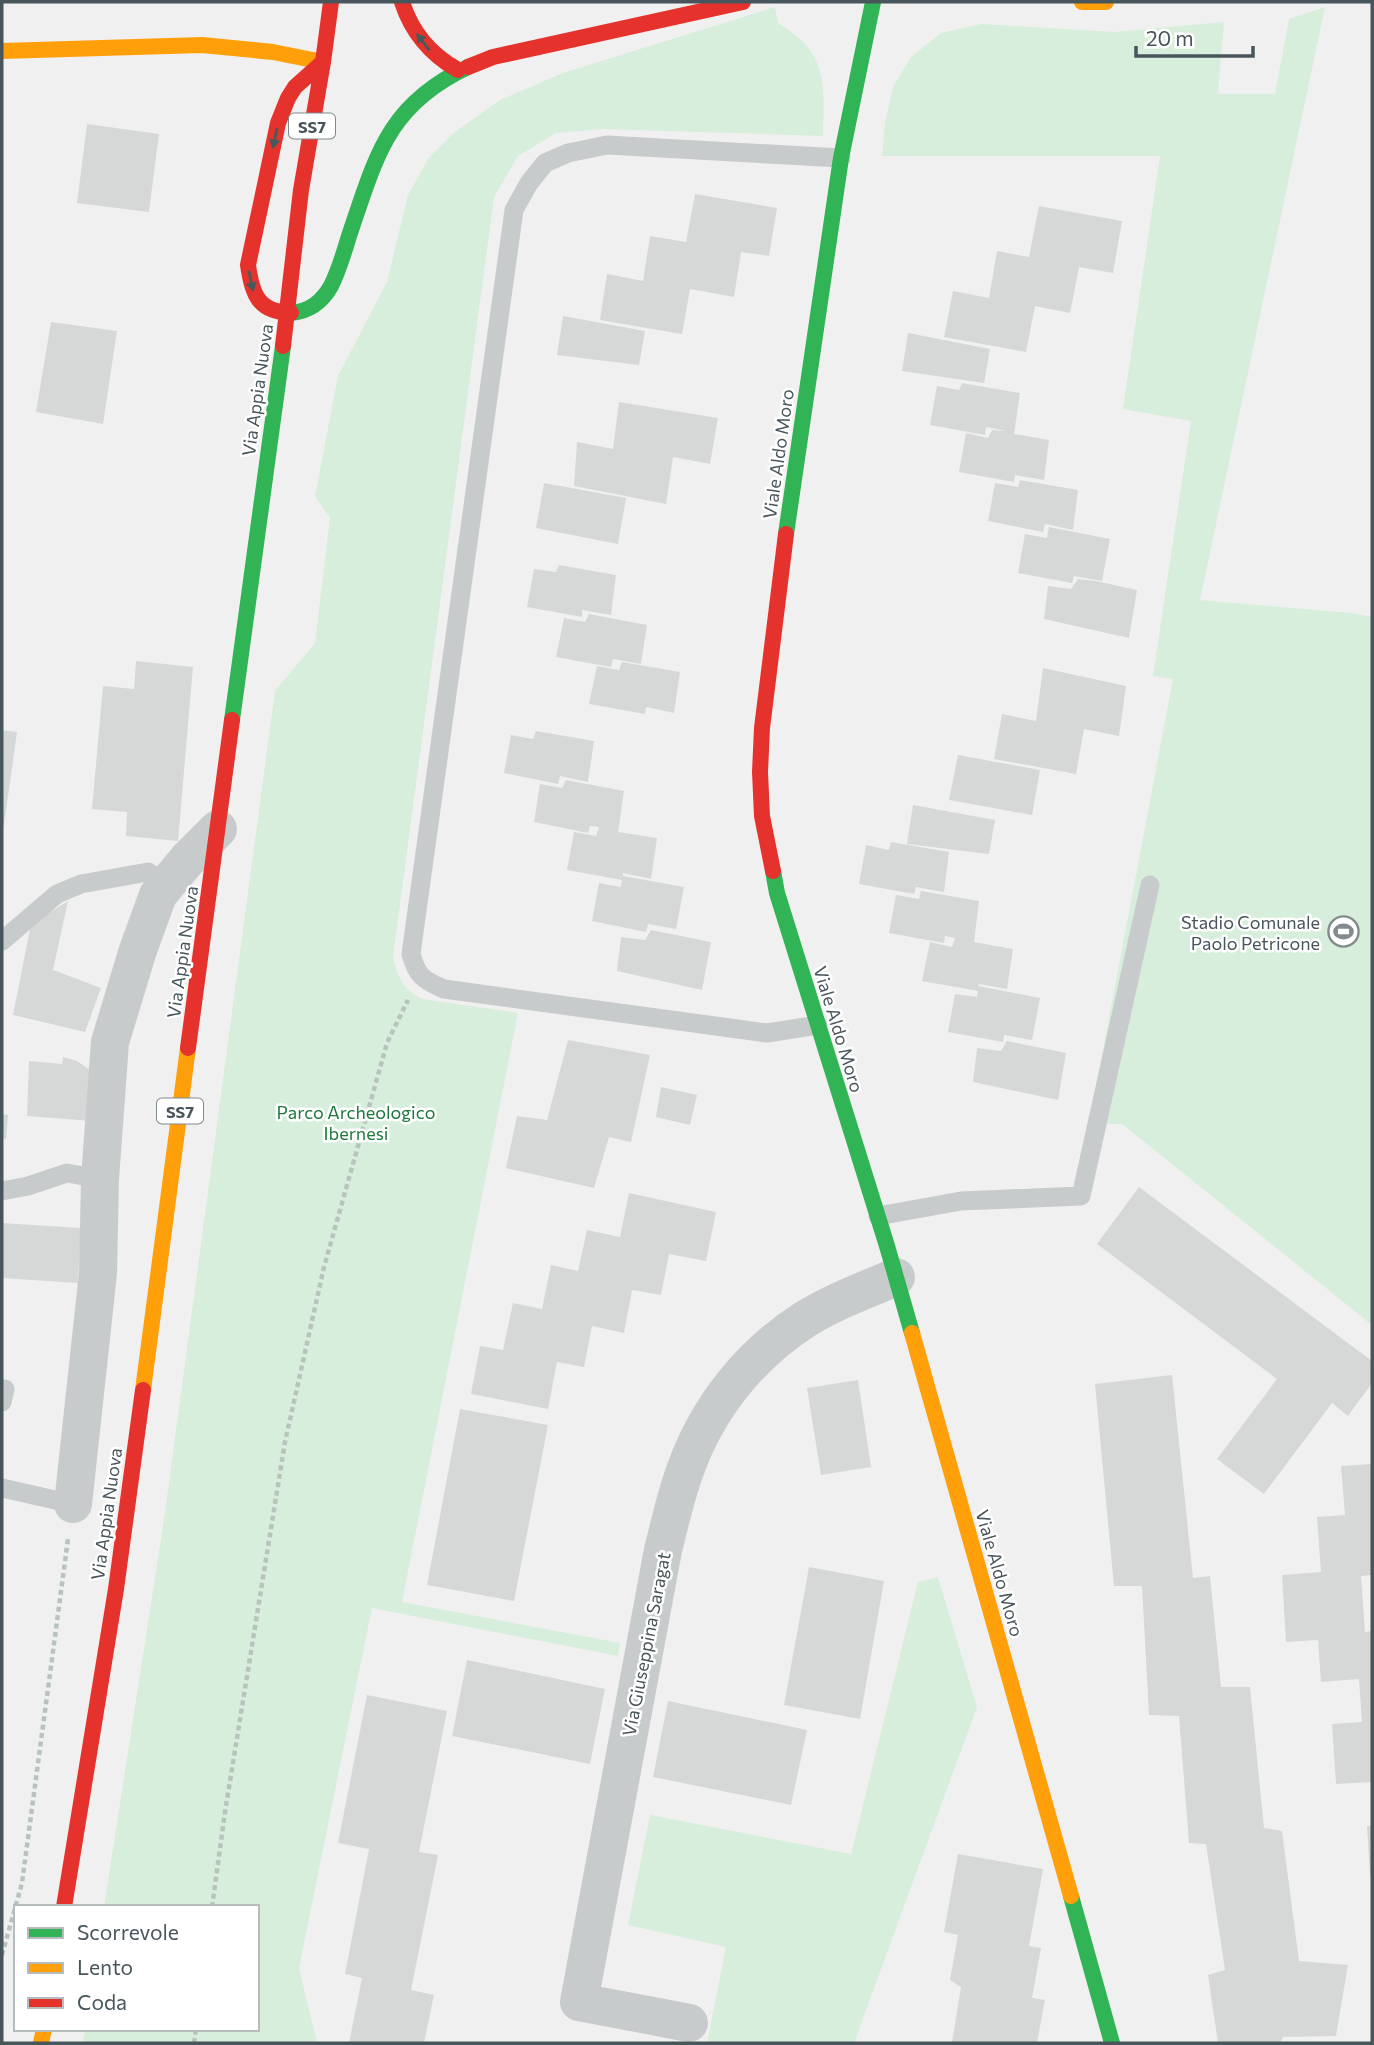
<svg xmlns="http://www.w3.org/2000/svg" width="1374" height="2045" viewBox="0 0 1374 2045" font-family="Commissioner,sans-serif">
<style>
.green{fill:#d6eedb}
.building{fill:#d6d8d8}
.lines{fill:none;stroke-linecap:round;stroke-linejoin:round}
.path{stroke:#b8c3be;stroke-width:4.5;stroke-dasharray:5 3.5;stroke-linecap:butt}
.lane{stroke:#c8cbcc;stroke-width:19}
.street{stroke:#c8cbcc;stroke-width:38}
.fast{stroke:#30b455;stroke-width:16}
.slow{stroke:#ff9f0a;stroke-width:16}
.jam{stroke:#e5322d;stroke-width:16}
.oneway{fill:#475a5b}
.labels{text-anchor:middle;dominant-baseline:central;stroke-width:5;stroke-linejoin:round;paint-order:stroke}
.shield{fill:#fff;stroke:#7f888c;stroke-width:2}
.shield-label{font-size:16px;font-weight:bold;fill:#48555b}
.street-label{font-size:18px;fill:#48555b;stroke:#fff}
.poi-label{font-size:18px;fill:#48555b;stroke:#fff;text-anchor:end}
.park-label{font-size:18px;fill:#1e783c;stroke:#fff}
</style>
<rect width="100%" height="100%" fill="#f0f0f0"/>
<path class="green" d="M 775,7 L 778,23 C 829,53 824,84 823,136 L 603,129 L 556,133 L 518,156 L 494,197 L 393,957 C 398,978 403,989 422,999 L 518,1013 L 402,1602 L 620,1643 L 618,1656 L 372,1608 L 299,1968 L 317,2043 L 83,2043 L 85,2029 L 257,2029 L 257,1907 L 104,1907 L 165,1513 L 275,691 L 315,643 L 330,518 L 315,496 L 338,376 L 387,282 L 408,195 L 428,159 L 455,132 L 500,100 L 563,73 Z
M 1325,7 L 1200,600 L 1351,613 L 1372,617 L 1372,1325 L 1122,1124 L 1089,1124 L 1173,679 L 1153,676 L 1191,421 L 1123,409 L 1160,156 L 882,156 L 885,123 L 893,87 L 911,57 L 941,33 L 981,24 L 1114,32 L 1224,22 L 1218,94 L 1275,94 L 1289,19 Z
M 938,1577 L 977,1707 L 854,2043 L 707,2043 L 726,1947 L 628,1925 L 650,1815 L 851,1854 L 918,1582 Z"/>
<path class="building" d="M 87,124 L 159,134 L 149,212 L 77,203 Z
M 695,194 L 777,208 L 769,256 L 741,252 L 734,297 L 690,289 L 682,334 L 600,320 L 607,274 L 643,281 L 650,236 L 686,242 Z
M 1039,206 L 1122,221 L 1113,273 L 1079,267 L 1070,313 L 1035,306 L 1026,352 L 944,337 L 953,291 L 989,298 L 997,251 L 1029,257 Z
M 563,316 L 645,331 L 639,365 L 557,355 Z
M 51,322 L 117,331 L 103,424 L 36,412 Z
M 908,333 L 990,349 L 984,383 L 902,371 Z
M 962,383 L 1020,393 L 1014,434 L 1049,440 L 1044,480 L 1015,475 L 1014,482 L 959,472 L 966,433 L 988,438 L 992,430 L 1006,431 L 986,427 L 985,435 L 930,425 L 937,386 L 959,390 Z
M 619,402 L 718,418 L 710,464 L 673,457 L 666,504 L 574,486 L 577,442 L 613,449 Z
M 1020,480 L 1078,490 L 1073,530 L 1045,524 L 1043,532 L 988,521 L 995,483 L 1018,487 Z
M 544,483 L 626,498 L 618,544 L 536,528 Z
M 1049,527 L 1110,539 L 1102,581 L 1074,576 L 1072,583 L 1018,573 L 1025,534 L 1047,538 Z
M 559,565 L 616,575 L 611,615 L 582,610 L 582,617 L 527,607 L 534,569 L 556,572 Z
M 1078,579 L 1096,581 L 1137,590 L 1129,638 L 1044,619 L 1048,586 L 1071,589 Z
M 589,614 L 647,625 L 641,664 L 613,659 L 611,667 L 556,657 L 564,618 L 585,622 Z
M 136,661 L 193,667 L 178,841 L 126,836 L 127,812 L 92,809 L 103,686 L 134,689 Z
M 622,662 L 680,672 L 674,713 L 646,707 L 645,714 L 589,704 L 597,666 L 619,670 Z
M 1043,668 L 1126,686 L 1119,736 L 1084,729 L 1076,774 L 994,759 L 1002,714 L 1036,721 Z
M 2,730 L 17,732 L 3,832 L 2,832 Z
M 536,731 L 594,741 L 588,782 L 560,776 L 558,784 L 504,773 L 511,735 L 533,739 Z
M 958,755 L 1040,770 L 1032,815 L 949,800 Z
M 566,780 L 624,791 L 618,832 L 657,838 L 651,879 L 623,873 L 623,876 L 684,887 L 676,929 L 648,924 L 646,932 L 592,921 L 599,883 L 621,887 L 622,880 L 567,870 L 574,832 L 596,836 L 599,827 L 590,826 L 588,833 L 534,822 L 540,784 L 562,788 Z
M 913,805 L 995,820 L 989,854 L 907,844 Z
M 891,842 L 949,852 L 944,892 L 916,887 L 914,894 L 859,884 L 866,845 L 889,850 Z
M 921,891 L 979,901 L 974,942 L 1013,949 L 1007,989 L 979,984 L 978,986 L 1040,998 L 1032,1040 L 1004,1035 L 1003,1042 L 948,1032 L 955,994 L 977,997 L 978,991 L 922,981 L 930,942 L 952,947 L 955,938 L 945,936 L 944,943 L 889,933 L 896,895 L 919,899 Z
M 68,901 L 53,970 L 101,988 L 85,1032 L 13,1015 L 31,924 Z
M 651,930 L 711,942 L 702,990 L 617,971 L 621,937 L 645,940 Z
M 568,1040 L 650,1055 L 631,1142 L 609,1137 L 594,1188 L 506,1168 L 517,1116 L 547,1120 Z
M 1007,1041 L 1066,1053 L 1058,1100 L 973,1082 L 977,1048 L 1001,1051 Z
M 63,1057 L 77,1061 L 93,1072 L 92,1121 L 27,1116 L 29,1061 L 62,1064 Z
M 661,1087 L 697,1095 L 690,1125 L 656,1117 Z
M 2,1114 L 8,1115 L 6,1139 L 2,1138 Z
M 1139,1187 L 1372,1361 L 1372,1383 L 1348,1416 L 1332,1403 L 1264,1494 L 1217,1459 L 1277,1379 L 1097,1244 Z
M 629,1193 L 716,1212 L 706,1261 L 669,1254 L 661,1295 L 632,1290 L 624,1333 L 592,1326 L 584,1367 L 557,1362 L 548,1409 L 471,1394 L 480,1346 L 503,1350 L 513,1303 L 542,1309 L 551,1265 L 578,1271 L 587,1230 L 620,1237 Z
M 2,1223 L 81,1228 L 78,1283 L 2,1278 Z
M 1172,1375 L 1193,1578 L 1210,1576 L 1221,1687 L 1250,1687 L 1264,1828 L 1282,1831 L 1299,1961 L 1348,1965 L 1336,2036 L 1283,2037 L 1280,2043 L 1218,2043 L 1208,1975 L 1225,1970 L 1206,1844 L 1189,1843 L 1179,1716 L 1149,1715 L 1142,1586 L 1114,1586 L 1095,1384 Z
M 858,1380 L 871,1467 L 821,1475 L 807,1388 Z
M 460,1409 L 548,1425 L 514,1601 L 427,1585 Z
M 1372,1464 L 1372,1575 L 1361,1576 L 1365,1632 L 1372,1631 L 1372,1782 L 1336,1784 L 1332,1724 L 1362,1722 L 1359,1679 L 1321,1682 L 1318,1640 L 1286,1642 L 1282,1575 L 1321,1572 L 1317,1517 L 1345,1515 L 1341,1466 Z
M 809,1567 L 884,1581 L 860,1719 L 784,1705 Z
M 467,1660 L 605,1689 L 590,1764 L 452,1736 Z
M 367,1695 L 447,1711 L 419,1852 L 438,1855 L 411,1990 L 434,1995 L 424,2043 L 349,2043 L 362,1978 L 345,1974 L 369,1849 L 338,1843 Z
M 668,1701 L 807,1730 L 791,1805 L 653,1777 Z
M 1367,1826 L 1372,1826 L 1372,1876 L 1370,1876 Z
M 958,1854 L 1043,1869 L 1029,1946 L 1041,1948 L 1032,1998 L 1045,2000 L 1037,2043 L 952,2043 L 961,1987 L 950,1980 L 958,1935 L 944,1932 Z"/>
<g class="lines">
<path class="path" d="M 212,1907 L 225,1812 L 285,1442 L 324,1267 L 387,1043 L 408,1000
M 2,1955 L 22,1883 L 68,1539
M 194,2043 L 196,2029"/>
<path class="lane" d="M 2,941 L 57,894 L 81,884 L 148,872 L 168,883
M 818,1025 L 767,1033 L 444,989 C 423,980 417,976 411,954 L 514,210 L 529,183 L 545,163 L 568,153 L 607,145 L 841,158
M 2,1191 L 28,1186 L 67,1173 L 100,1179
M 878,1216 L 961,1201 L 1081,1196 L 1150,885
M 2,1402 L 5,1389
M 2,1488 L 73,1504"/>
<path class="street" d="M 73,1504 L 98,1273 L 100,1179 L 110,1042 L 138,950 L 158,895 L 187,860 L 218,829
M 689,2023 L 579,2002 L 663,1550 C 670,1523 676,1494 686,1468 C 708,1407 750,1355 804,1320 C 833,1302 865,1290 896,1277"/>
<path class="fast" d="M 291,313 C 310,311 322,302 331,286 C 339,270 344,253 349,236 C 376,157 387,105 468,67
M 786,534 L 841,158 L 873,2
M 232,720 L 283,346
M 773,871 L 777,893 L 887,1246 L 912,1333
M 1071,1896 L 1112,2043"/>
<path class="slow" d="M 1082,2 L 1106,2
M 2,51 L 202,45 L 273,52 L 323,62
M 912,1333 L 1071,1896
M 143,1390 L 188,1048
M 41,2043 L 44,2029"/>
<path class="jam" d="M 402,2 C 412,33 430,54 458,70
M 468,67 L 493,57 L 743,2
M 291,313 C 258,312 252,294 248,265 L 278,123 L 288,98 L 295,87 L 323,62
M 283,346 L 301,190 L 323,62 L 331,2
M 773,871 L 762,816 L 760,772 L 762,728 L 786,534
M 188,1048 L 232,720
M 64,1907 L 116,1589 L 143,1390"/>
</g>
<defs><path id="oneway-solid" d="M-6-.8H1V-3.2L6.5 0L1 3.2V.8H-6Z" transform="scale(1.75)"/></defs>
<g class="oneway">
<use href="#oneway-solid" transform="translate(423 42) rotate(-127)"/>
<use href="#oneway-solid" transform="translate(275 138) rotate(102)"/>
<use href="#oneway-solid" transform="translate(251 281) rotate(78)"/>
</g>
<defs>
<symbol id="stadium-ring" viewBox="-11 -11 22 22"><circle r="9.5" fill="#fff" stroke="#838b8f" stroke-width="1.5"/><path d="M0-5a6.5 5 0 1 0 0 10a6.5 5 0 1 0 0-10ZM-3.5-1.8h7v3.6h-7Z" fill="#838b8f"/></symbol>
</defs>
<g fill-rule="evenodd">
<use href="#stadium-ring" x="1326" y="914" width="35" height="35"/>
</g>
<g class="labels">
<g class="shield">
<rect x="289" y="113.5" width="46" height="25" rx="5"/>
<rect x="157" y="1098.5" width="46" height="25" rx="5"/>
</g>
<g class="shield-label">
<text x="312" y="126">SS7</text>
<text x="180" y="1111">SS7</text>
</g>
<g class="street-label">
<text transform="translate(257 390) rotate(-82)">Via Appia Nuova</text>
<text transform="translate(778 454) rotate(-82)">Viale Aldo Moro</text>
<text transform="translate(182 952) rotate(-82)">Via Appia Nuova</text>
<text transform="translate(839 1029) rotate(73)">Viale Aldo Moro</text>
<text transform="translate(106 1514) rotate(-82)">Via Appia Nuova</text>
<text transform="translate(1000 1573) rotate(74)">Viale Aldo Moro</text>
<text transform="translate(646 1644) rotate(-79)">Via Giuseppina Saragat</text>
</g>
<g class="poi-label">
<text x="1320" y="922">Stadio Comunale<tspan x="1320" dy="21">Paolo Petricone</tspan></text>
</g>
<g class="park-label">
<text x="356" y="1112">Parco Archeologico<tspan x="356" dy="21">Ibernesi</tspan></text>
</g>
</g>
<rect width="1374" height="2045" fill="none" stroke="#48555b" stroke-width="7"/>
<rect x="14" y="1905" width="245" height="126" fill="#ffffff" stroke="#b6bbbd" stroke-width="2"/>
<rect x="28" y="1928" width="35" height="10" fill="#30b455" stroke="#b6bbbd" stroke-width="2"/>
<text x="77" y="1940" font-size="21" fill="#48555b">Scorrevole</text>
<rect x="28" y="1963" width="35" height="10" fill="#ff9f0a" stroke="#b6bbbd" stroke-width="2"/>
<text x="77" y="1975" font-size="21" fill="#48555b">Lento</text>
<rect x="28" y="1998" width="35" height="10" fill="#e5322d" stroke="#b6bbbd" stroke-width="2"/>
<text x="77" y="2010" font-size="21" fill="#48555b">Coda</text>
<path d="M1136 46v10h117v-10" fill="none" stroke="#48555b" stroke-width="3.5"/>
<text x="1146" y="46" font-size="21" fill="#48555b" stroke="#ffffff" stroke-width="5" paint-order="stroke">20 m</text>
</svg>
